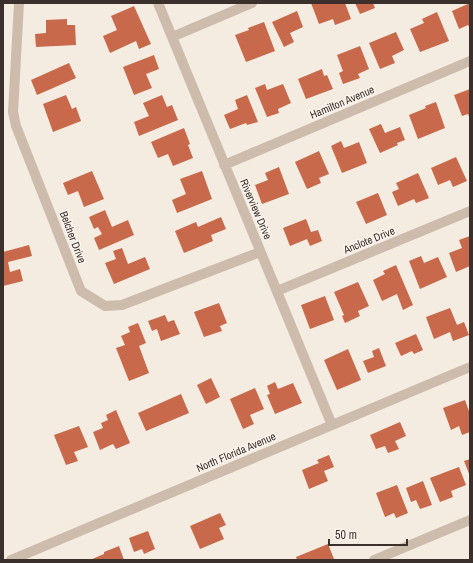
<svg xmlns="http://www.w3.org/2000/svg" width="473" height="563" viewBox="0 0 473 563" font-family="'Archivo Narrow',sans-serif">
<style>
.building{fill:#c8694b}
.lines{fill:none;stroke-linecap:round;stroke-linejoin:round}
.minor{stroke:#cdbbac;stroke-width:10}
.labels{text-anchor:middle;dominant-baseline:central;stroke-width:3;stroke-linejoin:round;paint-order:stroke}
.street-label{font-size:11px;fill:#3b302b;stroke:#fbf5ee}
</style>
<rect width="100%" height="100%" fill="#f4ebe1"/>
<path class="building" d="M 311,3 L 345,3 L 351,19 L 335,25 L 333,19 L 319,24 Z
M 355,3 L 373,3 L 375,8 L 360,14 Z
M 470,3 L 470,28 L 468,25 L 459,29 L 452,11 Z
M 134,6 L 151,44 L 139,49 L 136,41 L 110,53 L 103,36 L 117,30 L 111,16 Z
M 297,11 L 303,27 L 290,33 L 294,42 L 284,47 L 272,22 Z
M 437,12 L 449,41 L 420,52 L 410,29 L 424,23 L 422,19 Z
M 67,19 L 67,25 L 75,25 L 76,45 L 36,47 L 35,34 L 46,33 L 46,20 Z
M 264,22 L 275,51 L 246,62 L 235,35 L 249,30 L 248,28 Z
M 396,32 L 404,50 L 392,56 L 395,63 L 380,69 L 369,43 Z
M 360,46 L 369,69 L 358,74 L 360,78 L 343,84 L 339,73 L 343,71 L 337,55 Z
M 154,55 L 159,69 L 146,74 L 152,88 L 134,95 L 123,67 Z
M 69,63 L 76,78 L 37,95 L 31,80 Z
M 322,69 L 324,76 L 327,75 L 333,89 L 306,99 L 298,79 Z
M 265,84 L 267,90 L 283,84 L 291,103 L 278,109 L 279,113 L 267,117 L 255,88 Z
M 470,89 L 470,119 L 468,114 L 462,116 L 454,95 Z
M 66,95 L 72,109 L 76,107 L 81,121 L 53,132 L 43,104 Z
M 162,95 L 167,107 L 172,105 L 178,120 L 139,136 L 134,122 L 149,116 L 143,103 Z
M 247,95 L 258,122 L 247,125 L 246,123 L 230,129 L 224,115 L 238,109 L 235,100 Z
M 436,102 L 445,128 L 418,139 L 409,115 L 426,108 L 425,106 Z
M 381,124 L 385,133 L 400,127 L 405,140 L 397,143 L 398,145 L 380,153 L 369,129 Z
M 184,128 L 190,144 L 188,145 L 193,158 L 173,166 L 168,154 L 158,158 L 151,142 Z
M 341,141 L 344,148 L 359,142 L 367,163 L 342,173 L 331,146 Z
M 319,151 L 329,174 L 319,178 L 321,183 L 307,189 L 295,162 Z
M 456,157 L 467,181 L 453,187 L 450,180 L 438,185 L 431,168 Z
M 279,167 L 289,194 L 262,204 L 255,185 L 268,180 L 265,173 Z
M 92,171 L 104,199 L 84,207 L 78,191 L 68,195 L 63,183 Z
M 202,171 L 212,199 L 177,213 L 172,200 L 186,194 L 180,179 Z
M 418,173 L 429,198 L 416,203 L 414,199 L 398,206 L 392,192 L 399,189 L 396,183 Z
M 378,193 L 387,215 L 366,224 L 356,202 Z
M 105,210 L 112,227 L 128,220 L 134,235 L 99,250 L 94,238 L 102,234 L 98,227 L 94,229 L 89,217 Z
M 221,217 L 226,229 L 211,235 L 213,241 L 184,253 L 175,231 L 196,222 L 198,227 Z
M 306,219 L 311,232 L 318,230 L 322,241 L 310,246 L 307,239 L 290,246 L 283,228 Z
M 470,236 L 470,266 L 456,272 L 449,253 L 462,248 L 459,240 Z
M 29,245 L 32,256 L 8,262 L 10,272 L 20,269 L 23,281 L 3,286 L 3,252 Z
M 122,248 L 128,264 L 145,257 L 150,269 L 114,284 L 105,263 L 116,259 L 113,251 Z
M 421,256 L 424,263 L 438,257 L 447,277 L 420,289 L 409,261 Z
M 396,265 L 413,305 L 403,310 L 397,294 L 382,301 L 373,280 L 385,274 L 383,271 Z
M 358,282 L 369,306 L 358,311 L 360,316 L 345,323 L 342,316 L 344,315 L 334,292 Z
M 325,296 L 334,320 L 310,329 L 301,305 Z
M 219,303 L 227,323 L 220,326 L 222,331 L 204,337 L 194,312 Z
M 450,308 L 457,325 L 464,322 L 469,335 L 453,341 L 450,332 L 434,339 L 426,317 Z
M 165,315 L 168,322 L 174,320 L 180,334 L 161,341 L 157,329 L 152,331 L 148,321 Z
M 138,323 L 146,343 L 139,346 L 149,373 L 129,381 L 116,348 L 125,345 L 121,336 L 130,332 L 128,327 Z
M 416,334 L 423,350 L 414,354 L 412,351 L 401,356 L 395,343 Z
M 379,348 L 386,366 L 368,373 L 363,361 L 374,357 L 372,351 Z
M 348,349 L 361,380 L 337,390 L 324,360 Z
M 211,378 L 220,397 L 206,404 L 197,385 Z
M 275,382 L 278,389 L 293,383 L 302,403 L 275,414 L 267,395 L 270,394 L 267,386 Z
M 255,388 L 264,409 L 250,415 L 254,424 L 243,429 L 230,399 Z
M 181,394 L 189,413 L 146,431 L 138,413 Z
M 465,400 L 470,414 L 470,432 L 462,435 L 459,426 L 451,430 L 443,408 Z
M 116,410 L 130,443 L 116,449 L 113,444 L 100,450 L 93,432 L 103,428 L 101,423 L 108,420 L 106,415 Z
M 400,422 L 406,436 L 395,441 L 399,449 L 388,453 L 385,446 L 376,449 L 370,435 Z
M 79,426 L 88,447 L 74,452 L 78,461 L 66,465 L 54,435 Z
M 329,455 L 334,467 L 324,471 L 328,481 L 309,489 L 302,470 L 319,463 L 317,460 Z
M 470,459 L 470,476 L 464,461 Z
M 459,467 L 466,485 L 451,491 L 453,497 L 440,502 L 430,478 Z
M 423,481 L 432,505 L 420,509 L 416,500 L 411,502 L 406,488 Z
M 397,485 L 408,513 L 396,518 L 394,513 L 385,517 L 376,493 Z
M 220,513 L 226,525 L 219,528 L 224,539 L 200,549 L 190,526 Z
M 148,531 L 155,549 L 144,554 L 142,549 L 134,552 L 129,538 Z
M 328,544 L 334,559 L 297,560 L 296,557 Z
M 119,546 L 124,560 L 90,560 L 104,554 L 104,552 Z"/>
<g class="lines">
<path class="minor" d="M 19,3 L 13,112 L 16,126 L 81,291 L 105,306 L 122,305 L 260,252
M 158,3 L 332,425
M 172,37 L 252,3
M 224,165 L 470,61
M 277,291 L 470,211
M 11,560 L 470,367
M 374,560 L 470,520"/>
</g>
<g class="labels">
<g class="street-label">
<text transform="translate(342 102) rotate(-23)">Hamilton Avenue</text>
<text transform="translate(256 209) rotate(67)">Riverview Drive</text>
<text transform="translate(73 237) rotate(69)">Belcher Drive</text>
<text transform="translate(369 240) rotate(-22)">Anclote Drive</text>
<text transform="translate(236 452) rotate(-23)">North Florida Avenue</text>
</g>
</g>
<rect width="473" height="563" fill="none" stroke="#3b302b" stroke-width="8"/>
<path d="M329 539v6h78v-6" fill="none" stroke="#3b302b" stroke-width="2"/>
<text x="335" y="539" font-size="12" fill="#3b302b" stroke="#fbf5ee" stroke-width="3" paint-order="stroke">50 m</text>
</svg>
